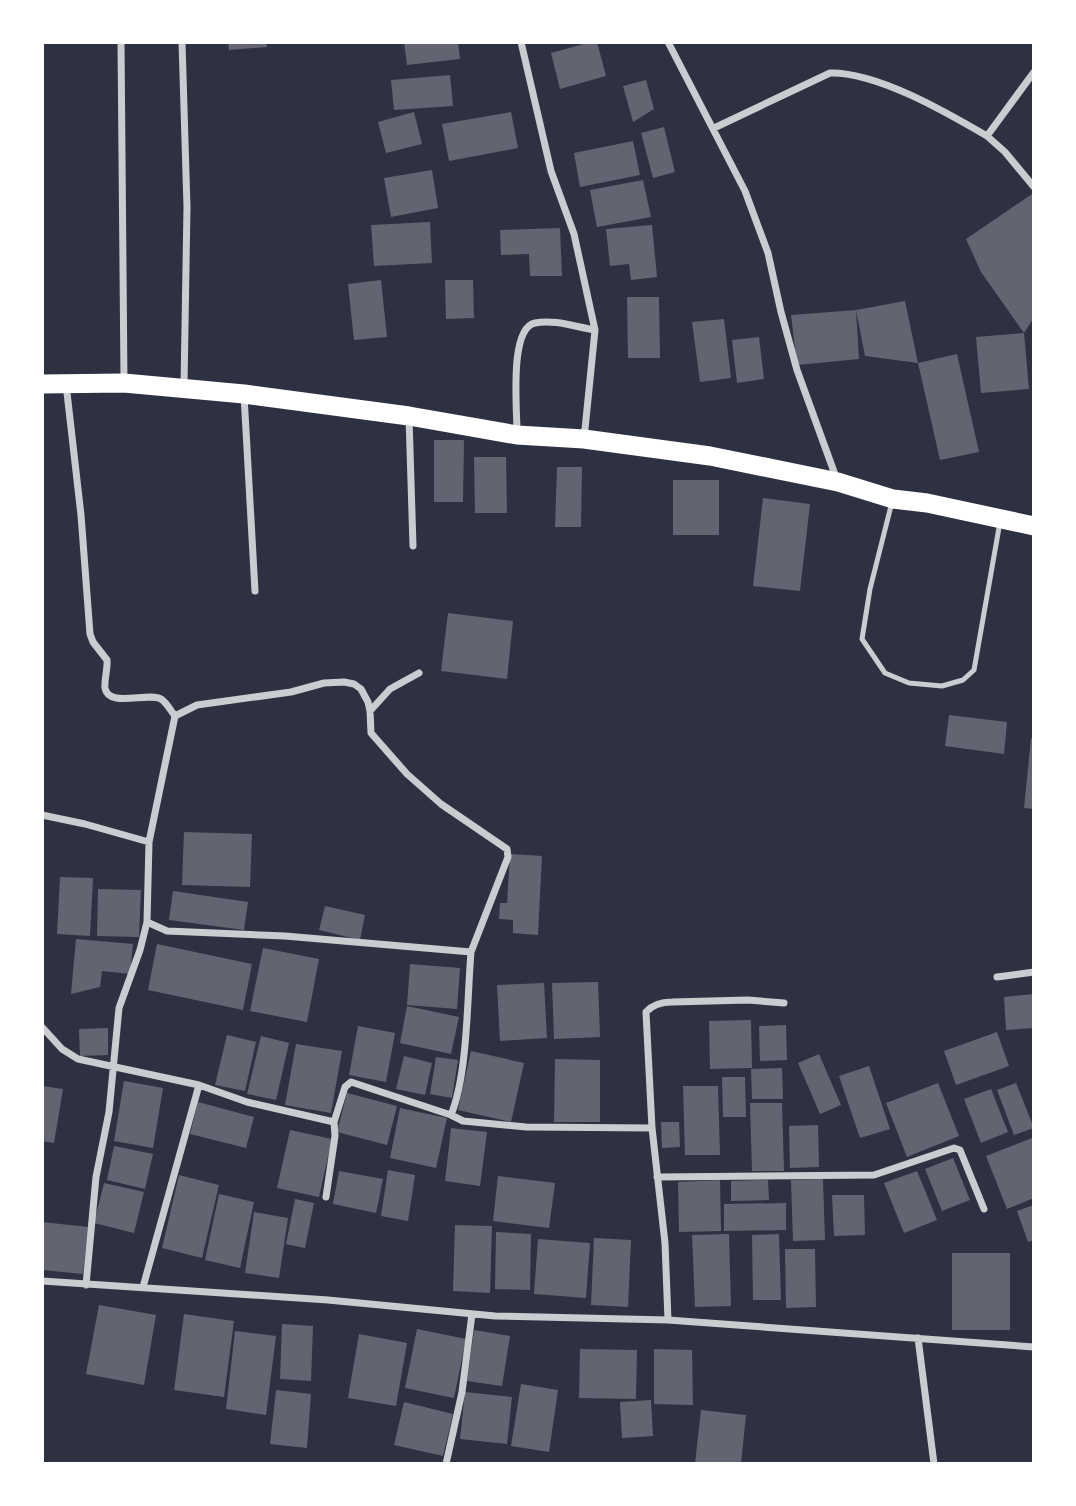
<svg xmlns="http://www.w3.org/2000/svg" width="1076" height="1506" viewBox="0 0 1076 1506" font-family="Lato,sans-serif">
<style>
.building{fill:#626471}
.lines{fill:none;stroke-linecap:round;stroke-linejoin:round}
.service{stroke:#caccd0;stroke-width:5}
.minor{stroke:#caccd0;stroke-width:7}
.trunk{stroke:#fff;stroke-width:19}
</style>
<rect width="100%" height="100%" fill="#2d3142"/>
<path class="building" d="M 228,42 L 266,42 L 267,47 L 229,50 Z
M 404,42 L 458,42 L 460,59 L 407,65 Z
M 591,42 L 597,42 L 606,76 L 560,89 L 551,53 Z
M 450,75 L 453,106 L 394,110 L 391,80 Z
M 646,80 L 654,109 L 633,122 L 623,86 Z
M 414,112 L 422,144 L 386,153 L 378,122 Z
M 511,112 L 518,148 L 449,161 L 442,124 Z
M 664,127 L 675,172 L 653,178 L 641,133 Z
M 633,141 L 640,175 L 580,187 L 574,153 Z
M 432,170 L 438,208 L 391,217 L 384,178 Z
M 643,180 L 651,217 L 597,227 L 590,190 Z
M 1032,194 L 1034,197 L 1034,317 L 1024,333 L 981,272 L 966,239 Z
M 430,222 L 432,263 L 374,266 L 371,225 Z
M 652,225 L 657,277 L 631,280 L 629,264 L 610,266 L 606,229 Z
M 560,228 L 562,276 L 530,276 L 529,254 L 501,255 L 500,230 Z
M 381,280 L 387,337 L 354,340 L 348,284 Z
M 445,280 L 473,280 L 474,318 L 446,319 Z
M 627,297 L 659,297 L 660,358 L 628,358 Z
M 905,301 L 918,363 L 865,356 L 856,310 Z
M 856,310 L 859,359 L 797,365 L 791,315 Z
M 724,319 L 731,378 L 700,382 L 692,322 Z
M 1024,333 L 1029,389 L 981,393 L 976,337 Z
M 759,337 L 764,379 L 737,383 L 732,340 Z
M 957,354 L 979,452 L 940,460 L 918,363 Z
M 434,440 L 464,440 L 463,502 L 434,502 Z
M 474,457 L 506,457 L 507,513 L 475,513 Z
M 557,467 L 582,467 L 581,527 L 555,527 Z
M 673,480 L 719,480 L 719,535 L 673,535 Z
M 763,498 L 810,504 L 800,591 L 753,586 Z
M 448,613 L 513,621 L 507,679 L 441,671 Z
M 949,715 L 1007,722 L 1004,754 L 945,746 Z
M 1031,738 L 1034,739 L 1034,809 L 1024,808 Z
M 184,832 L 252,834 L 250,887 L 182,885 Z
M 510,854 L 542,856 L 538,935 L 513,933 L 513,920 L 499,919 L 500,903 L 507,903 Z
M 60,877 L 93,878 L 90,936 L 57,934 Z
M 98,889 L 141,890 L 139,937 L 97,936 Z
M 173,891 L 248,902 L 244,930 L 169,920 Z
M 325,906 L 365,915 L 360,940 L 319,930 Z
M 76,939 L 133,944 L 130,974 L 102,971 L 100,987 L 71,994 Z
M 157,944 L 252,964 L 243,1010 L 148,990 Z
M 263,948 L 319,959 L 307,1022 L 250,1011 Z
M 410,964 L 460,968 L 457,1009 L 407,1005 Z
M 598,982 L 600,1037 L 554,1039 L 552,983 Z
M 544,983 L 547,1038 L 500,1041 L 497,985 Z
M 1034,994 L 1034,1028 L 1006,1030 L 1004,997 Z
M 407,1006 L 459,1017 L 451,1054 L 400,1043 Z
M 751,1020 L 752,1068 L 710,1069 L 709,1021 Z
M 786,1025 L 787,1060 L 760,1061 L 759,1026 Z
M 358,1026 L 395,1033 L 386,1082 L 349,1075 Z
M 108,1028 L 108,1055 L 80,1056 L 79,1029 Z
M 997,1032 L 1009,1066 L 956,1085 L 944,1051 Z
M 227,1035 L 256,1042 L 245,1091 L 215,1085 Z
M 261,1036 L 289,1043 L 276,1100 L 247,1094 Z
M 296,1044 L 342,1051 L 331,1113 L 285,1105 Z
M 471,1051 L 524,1063 L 511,1122 L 458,1110 Z
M 819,1054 L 841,1105 L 820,1114 L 798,1063 Z
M 404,1056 L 432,1063 L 425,1095 L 396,1089 Z
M 436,1057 L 458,1060 L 452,1098 L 430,1094 Z
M 555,1059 L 600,1060 L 600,1122 L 554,1122 Z
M 869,1066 L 890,1129 L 860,1138 L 839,1076 Z
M 782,1068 L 783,1099 L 752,1099 L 751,1069 Z
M 722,1077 L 745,1077 L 746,1117 L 723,1117 Z
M 124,1081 L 163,1088 L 153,1148 L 114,1141 Z
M 938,1083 L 959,1136 L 907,1157 L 886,1103 Z
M 1016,1083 L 1034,1128 L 1014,1135 L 997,1090 Z
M 42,1086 L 63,1089 L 54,1143 L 42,1141 Z
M 683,1086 L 718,1086 L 720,1155 L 685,1155 Z
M 991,1089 L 1008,1132 L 981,1143 L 964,1099 Z
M 347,1093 L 397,1106 L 387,1145 L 337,1132 Z
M 198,1102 L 254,1117 L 246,1148 L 190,1134 Z
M 750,1103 L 782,1103 L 784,1171 L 752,1171 Z
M 400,1108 L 447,1118 L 436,1168 L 390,1158 Z
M 661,1122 L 679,1122 L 680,1147 L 662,1148 Z
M 818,1125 L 819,1167 L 790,1168 L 789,1126 Z
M 451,1128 L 487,1132 L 480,1186 L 445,1181 Z
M 290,1130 L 332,1139 L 319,1197 L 277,1188 Z
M 1032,1138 L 1034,1145 L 1034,1198 L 1007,1209 L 986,1156 Z
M 114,1146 L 153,1154 L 145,1189 L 107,1180 Z
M 953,1158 L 970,1200 L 942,1211 L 925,1169 Z
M 388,1170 L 415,1175 L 408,1221 L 381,1216 Z
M 339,1171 L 383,1179 L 376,1213 L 333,1204 Z
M 917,1171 L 937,1220 L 904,1233 L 884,1183 Z
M 179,1175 L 219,1185 L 202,1258 L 162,1248 Z
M 498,1176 L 555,1183 L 549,1228 L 493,1221 Z
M 823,1179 L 825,1240 L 793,1241 L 791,1180 Z
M 720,1180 L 721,1231 L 679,1232 L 678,1182 Z
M 768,1180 L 769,1200 L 731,1201 L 731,1181 Z
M 104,1183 L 144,1192 L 134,1233 L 94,1223 Z
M 219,1194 L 254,1202 L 240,1268 L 205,1260 Z
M 832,1195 L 864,1195 L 865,1235 L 834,1236 Z
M 295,1199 L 314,1203 L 305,1248 L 286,1244 Z
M 786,1203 L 786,1230 L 724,1231 L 724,1204 Z
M 1034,1205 L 1034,1240 L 1028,1242 L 1017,1211 Z
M 254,1212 L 288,1218 L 279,1278 L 245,1273 Z
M 42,1222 L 88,1227 L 83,1274 L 42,1270 Z
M 455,1225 L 492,1226 L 490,1293 L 453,1291 Z
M 496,1232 L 531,1234 L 530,1290 L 495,1289 Z
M 729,1234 L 731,1306 L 695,1307 L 692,1235 Z
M 779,1234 L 781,1300 L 753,1300 L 752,1235 Z
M 594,1238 L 631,1240 L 628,1307 L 591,1305 Z
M 538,1239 L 590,1243 L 586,1298 L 534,1294 Z
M 785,1249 L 815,1249 L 816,1307 L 786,1308 Z
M 952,1253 L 1010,1253 L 1010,1330 L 952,1330 Z
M 99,1305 L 156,1315 L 144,1385 L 86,1374 Z
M 184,1314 L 234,1321 L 224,1397 L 174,1390 Z
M 282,1324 L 313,1326 L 311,1381 L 280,1379 Z
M 417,1329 L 466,1339 L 454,1398 L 405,1388 Z
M 474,1330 L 510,1336 L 502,1386 L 467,1381 Z
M 235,1331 L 276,1336 L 266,1415 L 226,1409 Z
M 359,1334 L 407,1343 L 396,1406 L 348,1398 Z
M 580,1349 L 637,1350 L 636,1399 L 579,1398 Z
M 654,1349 L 692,1350 L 693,1405 L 654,1404 Z
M 521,1384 L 558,1390 L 549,1452 L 511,1446 Z
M 276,1390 L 311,1394 L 307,1448 L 270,1444 Z
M 465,1392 L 512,1397 L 507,1444 L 460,1439 Z
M 651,1400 L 653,1436 L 622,1438 L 620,1402 Z
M 404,1402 L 453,1414 L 443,1456 L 394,1445 Z
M 701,1410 L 746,1415 L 741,1464 L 695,1464 Z"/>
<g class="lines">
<path class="service" d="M 892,502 L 870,589 L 862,639 L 885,673 L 909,683 L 942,686 L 963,680 L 974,670 L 1000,522"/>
<path class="minor" d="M 121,42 L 124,381
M 182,42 L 187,207 L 184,386
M 521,42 L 551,171 L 574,234 L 595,330 L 584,439
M 668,42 L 745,191 L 768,253 L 781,312 L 797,370 L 837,480
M 714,128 L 830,73 C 877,72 946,112 987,136 L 1034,72
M 987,136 L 1005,152 L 1034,187
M 66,384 L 81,515 L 90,634 L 93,642 L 107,660 C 108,669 104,679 105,688 C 108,708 148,692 161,699 C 167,703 171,711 175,716
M 244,395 L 255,591
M 409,417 L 413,546
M 517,432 C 517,409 509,328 535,323 C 554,319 576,327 595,330
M 419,673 L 390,689 L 370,711 L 371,733 L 407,774 L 441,804 L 507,849 L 508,857 L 471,952
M 42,815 L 85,824 L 149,842
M 147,922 L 167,931 L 285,936 L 471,952 C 467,999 468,1073 451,1115 L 351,1082 L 345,1087 L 334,1122
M 997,977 L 1034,972
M 42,1027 L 62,1049 L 78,1059 L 199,1085 L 247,1102 L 334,1122 L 335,1136 L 326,1197
M 451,1115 L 463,1121 L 526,1127 L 652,1128 L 665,1243 L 668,1320
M 652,1128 L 646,1012 C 653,1004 662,1002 672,1002 L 748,1000 L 784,1003
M 657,1177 L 874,1175 L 954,1148 L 960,1150 L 984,1209
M 42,1281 L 328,1300 L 495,1316 L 668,1320 L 1034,1347
M 86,1285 L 96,1177 L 109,1112 L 119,1008 L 140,950 L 147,922 L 149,842 L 175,716 L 197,705 L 291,692 L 324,683 L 344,682 L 354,684 L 361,689 L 368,702 L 370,711
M 143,1287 L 199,1085
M 918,1338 L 934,1464
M 446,1464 L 462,1392 L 472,1314"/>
<path class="trunk" d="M 42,384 L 124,383 L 244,394 L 409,416 L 517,435 L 584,439 L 710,456 L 838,482 L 893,499 L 927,503 L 1034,526"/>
</g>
<rect width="1076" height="1506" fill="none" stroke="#ffffff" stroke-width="88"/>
</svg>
